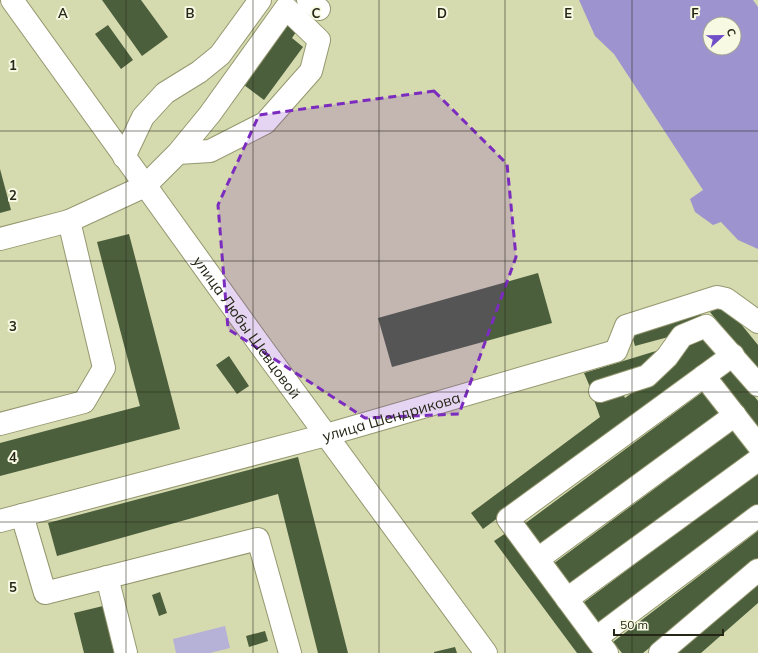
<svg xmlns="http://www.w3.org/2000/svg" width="758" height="653" viewBox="0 0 758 653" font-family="Mulish,sans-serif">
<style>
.green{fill:#b6b1d7}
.forest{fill:#9d94cf;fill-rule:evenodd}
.building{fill:#4c5f3d}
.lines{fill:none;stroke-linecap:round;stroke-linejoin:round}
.minor-casing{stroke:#95986f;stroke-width:24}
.minor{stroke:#fff;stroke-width:22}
.marked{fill:#7b2cbf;fill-opacity:0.2;stroke:#7b2cbf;stroke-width:3;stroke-dasharray:8 5;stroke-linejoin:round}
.grid{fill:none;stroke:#262717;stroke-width:1;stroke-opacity:0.55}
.labels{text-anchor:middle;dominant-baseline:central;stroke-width:4;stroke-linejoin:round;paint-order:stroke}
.street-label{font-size:15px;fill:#262717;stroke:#f7f9e3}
.grid-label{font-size:13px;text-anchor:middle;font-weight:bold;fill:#262717;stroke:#f7f9e3;stroke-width:4;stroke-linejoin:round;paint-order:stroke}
</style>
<rect width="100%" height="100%" fill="#d6daaf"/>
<path class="green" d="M 225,626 L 230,648 L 210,653 L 176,653 L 173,639 Z"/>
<path class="forest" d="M 579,0 L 753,0 L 758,7 L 758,249 L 738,240 L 721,222 L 713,225 L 695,212 L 690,199 L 703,190 L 614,54 L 595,36 ZM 710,24 L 734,24 L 734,48 L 710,48 Z"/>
<path class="building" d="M 102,0 L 141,0 L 168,37 L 142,56 Z
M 287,21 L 298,29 L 292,38 L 303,47 L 264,100 L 240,82 Z
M 108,25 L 133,60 L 121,69 L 95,34 Z
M 0,169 L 11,210 L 0,213 Z
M 129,234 L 180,429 L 0,476 L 0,443 L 140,406 L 97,242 Z
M 538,273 L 552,323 L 392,367 L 378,318 Z
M 723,302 L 758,345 L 758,372 L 710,312 Z
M 701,312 L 704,322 L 683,333 L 635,346 L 631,332 Z
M 704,330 L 720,351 L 483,529 L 471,513 L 600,417 L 594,400 L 622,391 L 625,398 L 683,355 L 679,349 Z
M 656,351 L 659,360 L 646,369 L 590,387 L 584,373 Z
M 229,356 L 249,386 L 237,394 L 216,365 Z
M 729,364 L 758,401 L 758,429 L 715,375 Z
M 704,391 L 722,415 L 541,549 L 523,525 Z
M 734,430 L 751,453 L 570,587 L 553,564 Z
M 298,457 L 348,653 L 318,653 L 278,494 L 57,556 L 48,523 Z
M 758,472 L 758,508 L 600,626 L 583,603 Z
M 758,531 L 758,560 L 643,653 L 622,653 L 613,642 Z
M 506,533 L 595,653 L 577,653 L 494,541 Z
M 758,582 L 758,603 L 701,653 L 676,653 Z
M 160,592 L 167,613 L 159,616 L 152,595 Z
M 103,606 L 114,653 L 84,653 L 74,613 Z
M 265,631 L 268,641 L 249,647 L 246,636 Z
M 455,647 L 457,653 L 434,653 L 434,652 Z"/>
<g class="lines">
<defs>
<g id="minor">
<path id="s1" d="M 12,0 L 263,349 L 486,653"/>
<path d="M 308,0 L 319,9"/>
<path d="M 124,157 L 143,117 L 165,93 L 199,72 L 220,55 L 260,0"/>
<path d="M 0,239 L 69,221"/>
<path d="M 704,376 L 758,445"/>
<path d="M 600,391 L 647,376 L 667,357 L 682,336 L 706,326 L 758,385"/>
<path d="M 0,424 L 84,402 L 104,368 L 69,221 L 145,186 L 178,153 L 210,114 L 286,8 L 319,40 L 311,71 L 265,123 L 210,151 L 178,153"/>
<path d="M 22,515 L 45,593 L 258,539 L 290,653"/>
<path id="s2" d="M 0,521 L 326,435 L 616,351 L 626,326 L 717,297 L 726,299 L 758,322"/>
<path d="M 538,559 L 735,415"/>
<path d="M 107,577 L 126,653"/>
<path d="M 567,599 L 758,460"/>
<path d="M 596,638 L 758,516"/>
<path d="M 607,653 L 508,519 L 733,355"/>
<path d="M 660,653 L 758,570"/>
</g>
</defs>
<use href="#minor" class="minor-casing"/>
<use href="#minor" class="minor"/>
</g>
<path class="marked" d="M 434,91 L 507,164 L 516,257 L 459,414 L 365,418 L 228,329 L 218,205 L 259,115 Z"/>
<path class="grid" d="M 126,0 L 126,653M 253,0 L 253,653M 379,0 L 379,653M 505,0 L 505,653M 632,0 L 632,653M 0,131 L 758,131M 0,261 L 758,261M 0,392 L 758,392M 0,522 L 758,522"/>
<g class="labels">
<g class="street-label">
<text stroke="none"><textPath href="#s1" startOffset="403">улица Любы Шевцовой</textPath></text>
<text stroke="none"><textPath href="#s2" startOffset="405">улица Шендрикова</textPath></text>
</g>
</g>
<g class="grid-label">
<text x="63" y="18">A</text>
<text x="190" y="18">B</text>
<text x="316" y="18">C</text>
<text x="442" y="18">D</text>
<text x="568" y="18">E</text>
<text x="695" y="18">F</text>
<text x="13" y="70">1</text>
<text x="13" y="200">2</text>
<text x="13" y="331">3</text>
<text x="13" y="462">4</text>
<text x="13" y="592">5</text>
</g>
<g transform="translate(722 36) rotate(68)"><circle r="19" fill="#f7f9e3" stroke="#a3a591"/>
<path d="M0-3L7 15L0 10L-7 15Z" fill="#704fc8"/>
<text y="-6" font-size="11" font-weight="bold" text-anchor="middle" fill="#262717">С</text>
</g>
<path d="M614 629v6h109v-6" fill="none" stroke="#262717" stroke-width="2"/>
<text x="620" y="629" font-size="12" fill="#262717" stroke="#f7f9e3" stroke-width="3" paint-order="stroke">50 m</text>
</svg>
